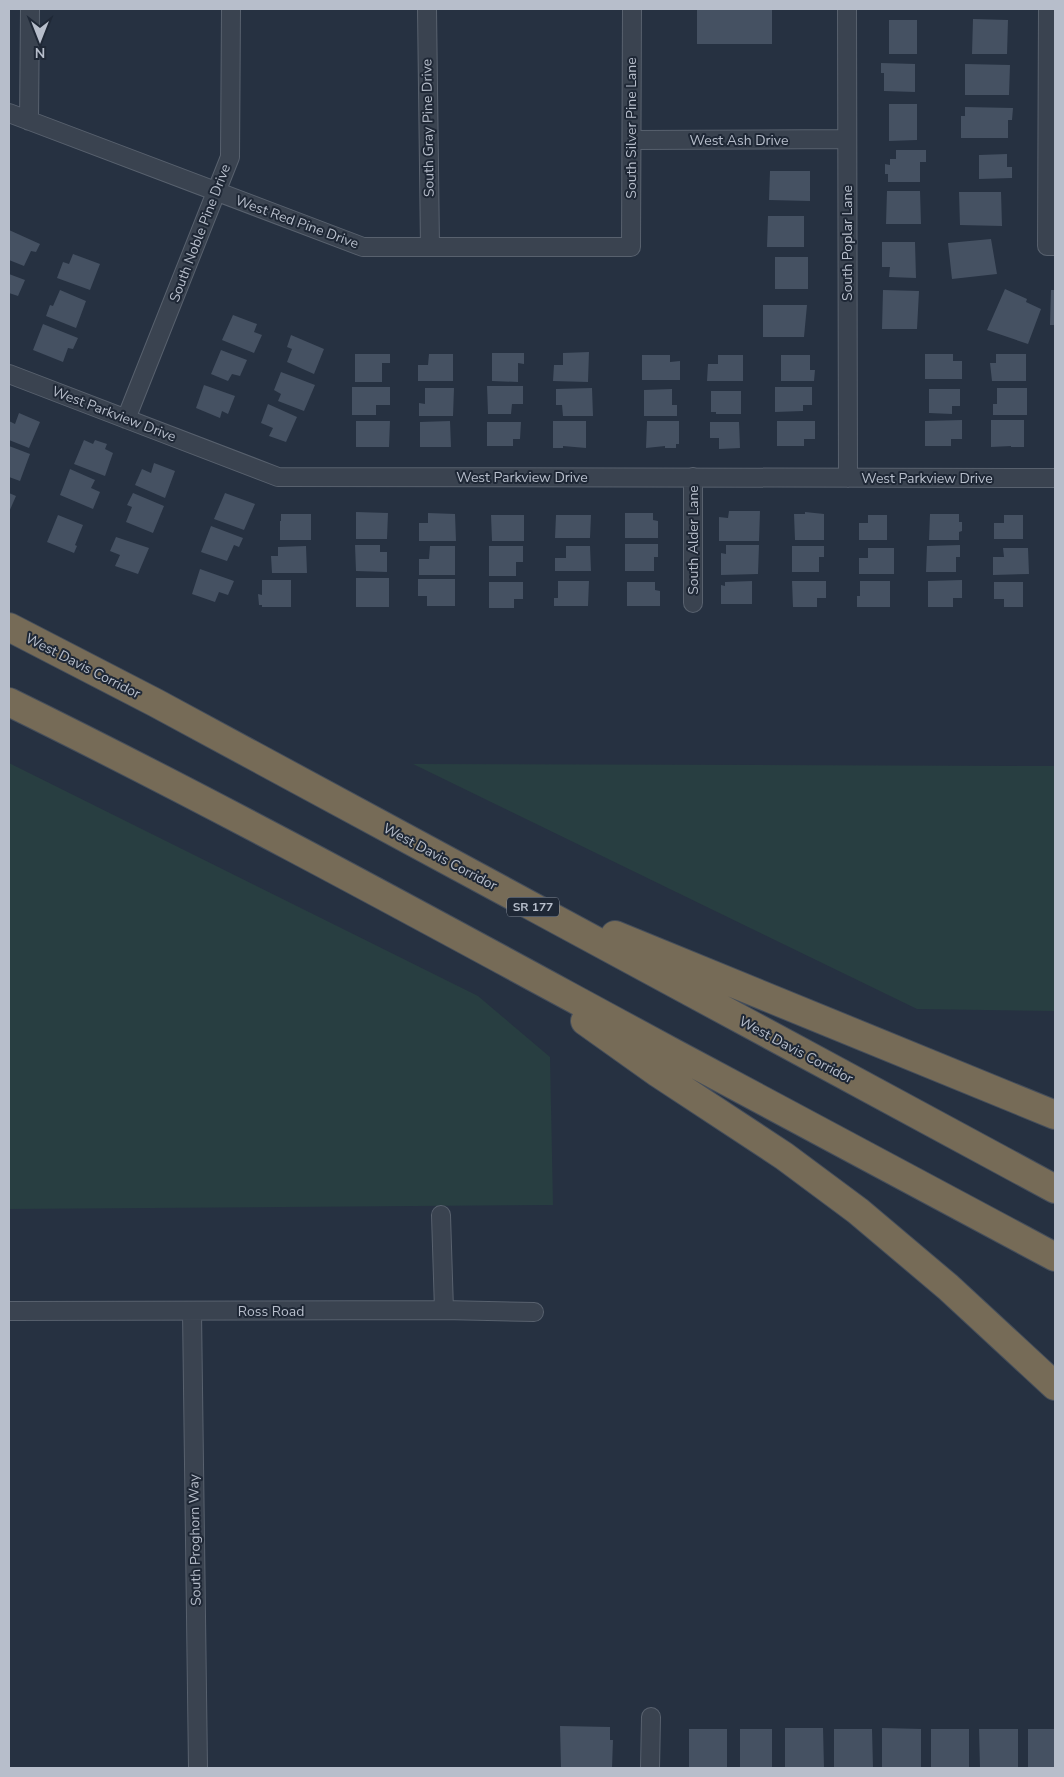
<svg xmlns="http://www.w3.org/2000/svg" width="1064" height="1777" viewBox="0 0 1064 1777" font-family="'Nunito Sans',sans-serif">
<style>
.green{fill:#283e41}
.building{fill:#455162}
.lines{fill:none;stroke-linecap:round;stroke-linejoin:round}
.minor-casing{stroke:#58616e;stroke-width:20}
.motorway-casing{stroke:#454e5b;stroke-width:30}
.minor{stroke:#3a4350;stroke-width:18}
.motorway{stroke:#766b57;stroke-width:28}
.labels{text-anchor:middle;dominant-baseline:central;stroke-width:4;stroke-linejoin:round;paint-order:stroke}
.shield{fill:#1f2836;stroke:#89919e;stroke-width:1}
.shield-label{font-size:12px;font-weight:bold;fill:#b7becb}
.street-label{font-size:14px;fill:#b7becb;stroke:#1f2836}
</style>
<rect width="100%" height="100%" fill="#263141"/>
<path class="green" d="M 9,763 L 478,996 L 550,1057 L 553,1205 L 9,1209 Z
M 413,764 L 1055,766 L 1055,1011 L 917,1009 Z"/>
<path class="building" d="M 697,9 L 772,9 L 772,44 L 697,44 Z
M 973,19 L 1008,20 L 1007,54 L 972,54 Z
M 889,20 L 917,20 L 917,54 L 889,54 Z
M 881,63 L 915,64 L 915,92 L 884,91 L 884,73 L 881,73 Z
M 965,64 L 1010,65 L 1009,95 L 965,95 Z
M 889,104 L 917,104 L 917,140 L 889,141 Z
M 965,107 L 1013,108 L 1012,120 L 1008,120 L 1008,138 L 961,138 L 961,116 L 965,116 Z
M 896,150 L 926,150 L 926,162 L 920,162 L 920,182 L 888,182 L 888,174 L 885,174 L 885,164 L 890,165 L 890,159 L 896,159 Z
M 1007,154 L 1007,167 L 1012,167 L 1012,178 L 979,179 L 979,155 Z
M 770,171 L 810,171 L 810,201 L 769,200 Z
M 887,191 L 920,191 L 921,224 L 886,224 Z
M 959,192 L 1001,192 L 1002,226 L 960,225 Z
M 768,216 L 804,216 L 804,247 L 767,247 Z
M 9,230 L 40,244 L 36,252 L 31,251 L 24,266 L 9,260 Z
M 991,239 L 997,274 L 952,279 L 948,243 Z
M 882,242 L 915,242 L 916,278 L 889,277 L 890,267 L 882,267 Z
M 73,254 L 100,264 L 90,290 L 57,278 L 63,262 L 69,264 Z
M 775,257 L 808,257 L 808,289 L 775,289 Z
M 9,274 L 25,280 L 18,296 L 9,293 Z
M 1005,289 L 1027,299 L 1026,302 L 1041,309 L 1028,344 L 987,330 Z
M 60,290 L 86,301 L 76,328 L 46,316 L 50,305 L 53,306 Z
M 883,290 L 919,291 L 917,329 L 882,329 Z
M 1051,290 L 1055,290 L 1055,325 L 1050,325 Z
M 763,305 L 807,305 L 804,337 L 763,337 Z
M 233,315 L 257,324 L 254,332 L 262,335 L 254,353 L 222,340 Z
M 43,324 L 78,338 L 73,349 L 68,348 L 63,362 L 33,350 Z
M 291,335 L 324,349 L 314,374 L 287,362 L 292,349 L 287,347 Z
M 221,350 L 247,360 L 240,376 L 232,374 L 228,381 L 211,374 Z
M 589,352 L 588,382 L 553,381 L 554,365 L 563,365 L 563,353 Z
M 492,353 L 524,353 L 524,364 L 518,363 L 518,382 L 492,381 Z
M 355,354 L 390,354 L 390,363 L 382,363 L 382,382 L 355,382 Z
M 429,354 L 453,354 L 453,381 L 418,381 L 418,365 L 428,365 Z
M 925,354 L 953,354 L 953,361 L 962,361 L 962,379 L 925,379 Z
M 996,354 L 1026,354 L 1026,381 L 992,381 L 990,363 L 996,363 Z
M 642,355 L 670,355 L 670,362 L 680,361 L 680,380 L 642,380 Z
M 718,355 L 743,355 L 743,381 L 707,381 L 708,364 L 718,364 Z
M 781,355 L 810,355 L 810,370 L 815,370 L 814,381 L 781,381 Z
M 281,372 L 315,385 L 304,411 L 278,401 L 281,394 L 274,390 Z
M 204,385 L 235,396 L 228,414 L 222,411 L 220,418 L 196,408 Z
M 487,386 L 523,386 L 523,404 L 512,404 L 511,414 L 488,414 Z
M 352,387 L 390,387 L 390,405 L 376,405 L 376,415 L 352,415 Z
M 775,387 L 812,387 L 812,405 L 803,405 L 803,411 L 775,412 Z
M 425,388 L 454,388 L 453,416 L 419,416 L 419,403 L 425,404 Z
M 592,388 L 593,416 L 563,416 L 562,405 L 556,405 L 556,389 Z
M 997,388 L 1027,388 L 1027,415 L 993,415 L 993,404 L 997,404 Z
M 672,389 L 672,405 L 677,405 L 677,416 L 644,416 L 644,390 Z
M 929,389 L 960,389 L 960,406 L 952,406 L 952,414 L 929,413 Z
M 711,391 L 741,391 L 741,414 L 716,414 L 716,412 L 711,412 Z
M 268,404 L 297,417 L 286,442 L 269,436 L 273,428 L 261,423 Z
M 19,413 L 40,422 L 29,448 L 9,440 L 9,421 L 15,424 Z
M 962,420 L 962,439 L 951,439 L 951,446 L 925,446 L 925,421 Z
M 991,420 L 1024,420 L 1024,447 L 1011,447 L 1011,446 L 991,447 Z
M 356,421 L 390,421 L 389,447 L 356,447 Z
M 450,421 L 451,447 L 420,447 L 420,422 Z
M 553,421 L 586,421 L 586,448 L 563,446 L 563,448 L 553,448 Z
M 647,421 L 679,421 L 679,444 L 676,444 L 676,448 L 665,448 L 665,446 L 646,448 Z
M 777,421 L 815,421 L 815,439 L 804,439 L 804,446 L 777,446 Z
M 487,422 L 521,422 L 520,439 L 513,439 L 513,446 L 487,446 Z
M 710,422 L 739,422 L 740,448 L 719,449 L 719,438 L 710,438 Z
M 84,440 L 93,444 L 95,440 L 107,444 L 105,449 L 113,453 L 105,476 L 74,464 Z
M 9,446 L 30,454 L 20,481 L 9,477 Z
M 154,463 L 175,471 L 165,498 L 135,485 L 142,469 L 151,473 Z
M 70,469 L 95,480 L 91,488 L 100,492 L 93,509 L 60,495 Z
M 9,493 L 16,496 L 9,512 Z
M 133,493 L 164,506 L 153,533 L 126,522 L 132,507 L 127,505 Z
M 225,493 L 255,504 L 244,530 L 214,519 Z
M 729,511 L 760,511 L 759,541 L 719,541 L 719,517 L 728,518 Z
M 356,512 L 388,513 L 387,539 L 356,539 Z
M 805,512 L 824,514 L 824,540 L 795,540 L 794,514 L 805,514 Z
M 428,513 L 455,514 L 456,541 L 419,541 L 419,523 L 428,523 Z
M 625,513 L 653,513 L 653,520 L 658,521 L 658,538 L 625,538 Z
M 281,514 L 311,514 L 311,540 L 280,540 L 280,521 L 281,521 Z
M 930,514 L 959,514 L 959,522 L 962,522 L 962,531 L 959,532 L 959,540 L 929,540 Z
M 58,515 L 83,525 L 75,545 L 77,546 L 74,553 L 47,542 Z
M 491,515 L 524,515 L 524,541 L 492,541 Z
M 556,515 L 591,515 L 590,538 L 555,538 Z
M 868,515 L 887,515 L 887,540 L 859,540 L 859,523 L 868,523 Z
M 1004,515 L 1023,515 L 1023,539 L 994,539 L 994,523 L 1004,523 Z
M 211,526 L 243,538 L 239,547 L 234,545 L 227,561 L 201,552 Z
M 116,537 L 149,548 L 138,574 L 115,566 L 120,555 L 110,551 Z
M 625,544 L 658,544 L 658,557 L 654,557 L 654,571 L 625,571 Z
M 355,545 L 380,545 L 380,552 L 387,552 L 387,572 L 356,571 Z
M 726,545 L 759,545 L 758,574 L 721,575 L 721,553 L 726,554 Z
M 960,545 L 960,557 L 956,557 L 956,572 L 926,572 L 927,546 Z
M 306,546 L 307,573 L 272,573 L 271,556 L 278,556 L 278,547 Z
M 430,546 L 455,546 L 455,575 L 419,575 L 419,559 L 429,559 Z
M 489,546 L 523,546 L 523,562 L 516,562 L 516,576 L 489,576 Z
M 566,546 L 590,546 L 591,571 L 555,571 L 555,558 L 566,558 Z
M 792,546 L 824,546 L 824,557 L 819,557 L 819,572 L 792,572 Z
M 868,548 L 894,548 L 894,574 L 859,574 L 859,558 L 868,558 Z
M 1003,548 L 1028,548 L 1029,574 L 993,575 L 993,557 L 1004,557 Z
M 200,569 L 234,581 L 228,595 L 219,592 L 215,602 L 192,594 Z
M 356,578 L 389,578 L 389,607 L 356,607 Z
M 418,579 L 455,579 L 455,606 L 427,606 L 427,596 L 418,596 Z
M 262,580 L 291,580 L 291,607 L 262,607 L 262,605 L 259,605 L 258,594 L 262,595 Z
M 962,580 L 962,598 L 953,598 L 953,607 L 928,607 L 928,581 Z
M 558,581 L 589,581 L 588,606 L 554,606 L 554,598 L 558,598 Z
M 752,581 L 752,604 L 721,604 L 721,585 L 725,586 L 725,582 Z
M 792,581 L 826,581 L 826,598 L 817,598 L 817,607 L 793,607 Z
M 860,581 L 890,581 L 890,607 L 857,607 L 857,596 L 860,596 Z
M 489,582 L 523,582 L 523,599 L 514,599 L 514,608 L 489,608 Z
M 627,582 L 655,582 L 655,590 L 660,591 L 660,606 L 627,606 Z
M 994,582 L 1023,582 L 1023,607 L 1004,607 L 1004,599 L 994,599 Z
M 560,1726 L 610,1727 L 610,1740 L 613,1740 L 612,1768 L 561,1768 Z
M 785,1728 L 823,1728 L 824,1768 L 785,1768 Z
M 882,1728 L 921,1729 L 921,1768 L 882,1768 Z
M 689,1729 L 727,1729 L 727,1768 L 689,1768 Z
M 740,1729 L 772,1729 L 772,1768 L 740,1768 Z
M 834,1729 L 872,1729 L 873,1768 L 834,1768 Z
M 931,1729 L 969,1729 L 969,1768 L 931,1768 Z
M 979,1729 L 1018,1729 L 1018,1768 L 980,1768 Z
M 1028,1729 L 1055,1729 L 1055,1768 L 1028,1768 Z"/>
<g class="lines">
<defs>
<path id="minor" d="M 427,9 L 430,247
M 847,9 L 848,478
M 1048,9 L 1047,246 L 1055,246
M 9,113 L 363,247 L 631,247 L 632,9
M 29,121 L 30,9
M 632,140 L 847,139
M 9,374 L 278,477 L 1055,478
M 126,419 L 230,157 L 231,9
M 693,477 L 693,603
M 441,1215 L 444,1310
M 9,1311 L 444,1310 L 534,1312
M 192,1312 L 198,1768
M 650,1768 L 651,1717"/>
<path id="motorway" d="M 9,627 L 156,703 L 1055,1189
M 9,702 C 233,812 452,933 672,1052 C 799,1121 927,1189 1055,1257
M 615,935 L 1055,1115
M 585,1021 L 658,1073 L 784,1156 L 858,1211 L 948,1287 L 1055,1386"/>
</defs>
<use href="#minor" class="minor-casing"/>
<use href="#motorway" class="motorway-casing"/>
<use href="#minor" class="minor"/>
<use href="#motorway" class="motorway"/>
</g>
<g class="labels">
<rect class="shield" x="507" y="897.5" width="52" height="19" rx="4"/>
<g class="shield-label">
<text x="533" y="907">SR 177</text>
</g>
<g class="street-label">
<text transform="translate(428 128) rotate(-91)">South Gray Pine Drive</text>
<text transform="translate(631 128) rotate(-90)">South Silver Pine Lane</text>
<text x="739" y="140">West Ash Drive</text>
<text transform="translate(297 222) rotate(20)">West Red Pine Drive</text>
<text transform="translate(200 233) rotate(-69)">South Noble Pine Drive</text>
<text transform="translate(847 243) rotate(-90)">South Poplar Lane</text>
<text transform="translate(114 414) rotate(21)">West Parkview Drive</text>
<text x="522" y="477">West Parkview Drive</text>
<text x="927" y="478">West Parkview Drive</text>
<text transform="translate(693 540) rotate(-90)">South Alder Lane</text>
<text transform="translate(83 666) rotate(27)">West Davis Corridor</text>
<text transform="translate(440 857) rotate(28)">West Davis Corridor</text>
<text transform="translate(796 1050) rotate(28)">West Davis Corridor</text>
<text x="271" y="1311">Ross Road</text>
<text transform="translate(195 1540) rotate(-91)">South Proghorn Way</text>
</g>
</g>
<rect width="1064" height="1777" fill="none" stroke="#b7becb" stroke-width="20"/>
<g transform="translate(40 40) rotate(180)" stroke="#1f2836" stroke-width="4" paint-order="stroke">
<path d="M0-4L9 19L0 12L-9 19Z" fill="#b7becb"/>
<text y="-8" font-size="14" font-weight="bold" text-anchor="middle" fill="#b7becb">N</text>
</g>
</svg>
